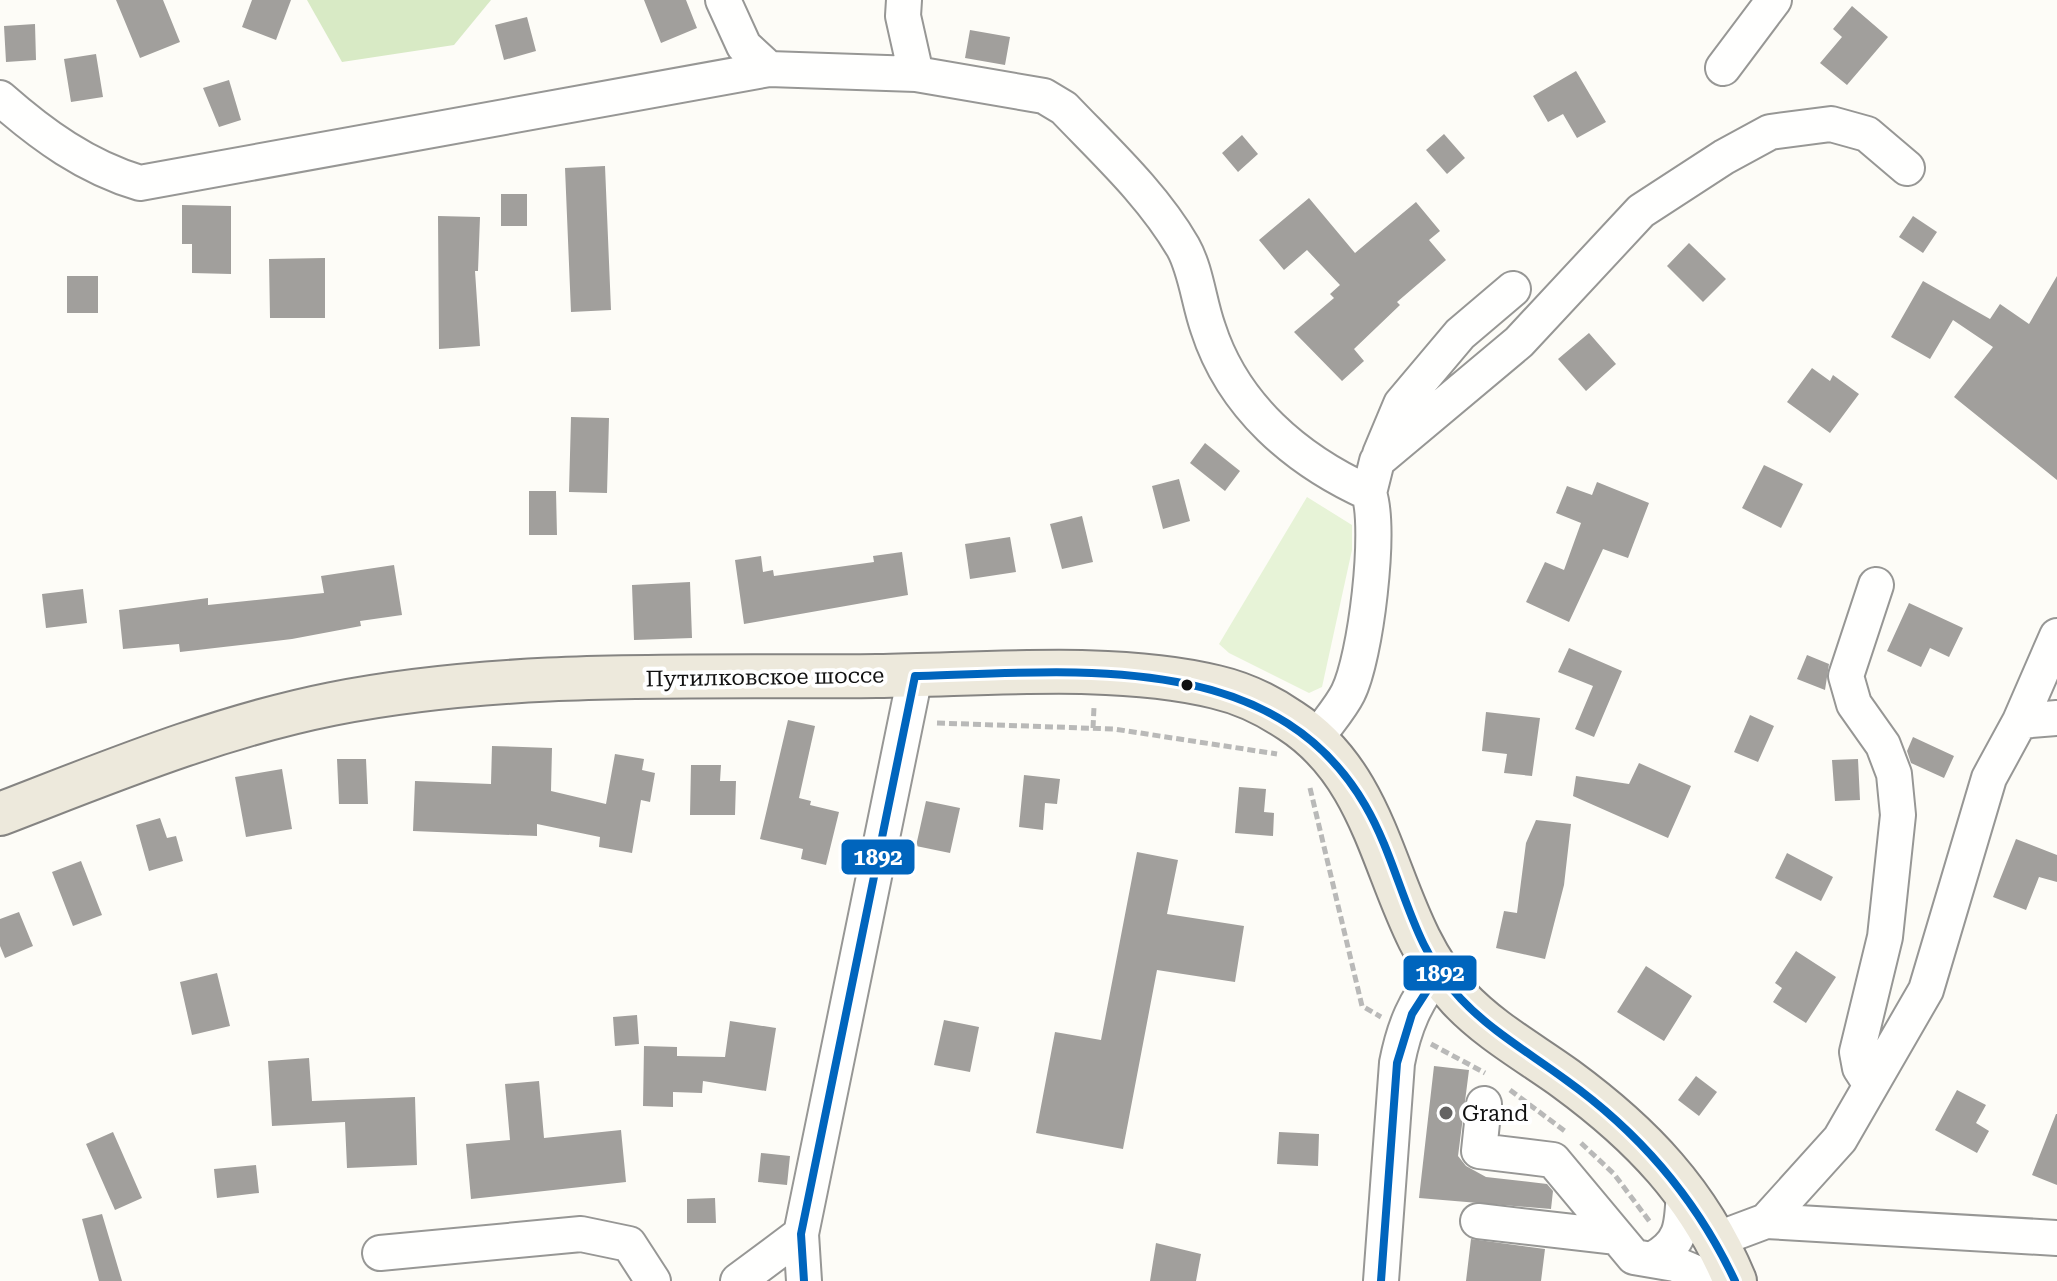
<svg xmlns="http://www.w3.org/2000/svg" width="2057" height="1281" viewBox="0 0 2057 1281" font-family="'Roboto Serif',serif">
<style>
.green{fill:#e7f3d7}
.forest{fill:#d8eac5}
.building{fill:#a19f9c}
.lines{fill:none;stroke-linecap:round;stroke-linejoin:round}
.minor-casing{stroke:#979795;stroke-width:38}
.major-casing{stroke:#858482;stroke-width:46}
.path{stroke:#b9b9b8;stroke-width:5;stroke-dasharray:8 4;stroke-linecap:butt}
.minor{stroke:#fffffe;stroke-width:34}
.major{stroke:#ede9dc;stroke-width:42}
.bus-1-casing{stroke:#fff;stroke-width:14}
.bus-1{stroke:#0065bd;stroke-width:8}
.bus-dot{fill:#111;stroke:#fff;stroke-width:3}
.poi-dot{fill:#646362;stroke:#fff;stroke-width:3}
.labels{text-anchor:middle;dominant-baseline:central;stroke-width:8;stroke-linejoin:round;paint-order:stroke}
.street-label{font-size:22px;fill:#111;stroke:#fff}
.poi-label{font-size:22px;fill:#111;stroke:#fff;text-anchor:start}
.line-badge{stroke:#fff;stroke-width:3}
.badge-label{font-size:22px;text-anchor:middle;font-weight:bold;fill:#fff}
</style>
<rect width="100%" height="100%" fill="#fdfcf7"/>
<path class="green" d="M 1307,497 L 1352,525 L 1352,550 L 1322,687 L 1309,693 L 1229,653 L 1219,644 Z"/>
<path class="forest" d="M 307,0 L 491,0 L 454,45 L 342,62 Z"/>
<path class="building" d="M 116,0 L 163,0 L 180,42 L 140,58 Z
M 252,0 L 291,0 L 276,40 L 242,27 Z
M 644,0 L 686,0 L 697,28 L 661,43 Z
M 1852,6 L 1888,37 L 1847,85 L 1820,63 L 1842,37 L 1833,29 Z
M 527,17 L 536,51 L 504,60 L 495,25 Z
M 35,24 L 36,60 L 6,62 L 4,26 Z
M 970,30 L 1010,37 L 1005,65 L 965,58 Z
M 96,54 L 103,97 L 71,102 L 64,59 Z
M 1576,71 L 1606,122 L 1577,138 L 1563,114 L 1548,122 L 1533,96 Z
M 229,80 L 241,120 L 219,127 L 203,88 Z
M 1444,134 L 1465,158 L 1447,174 L 1426,150 Z
M 1242,135 L 1258,154 L 1238,172 L 1222,153 Z
M 605,166 L 611,310 L 571,312 L 565,168 Z
M 501,194 L 527,194 L 527,226 L 501,226 Z
M 1309,198 L 1355,253 L 1416,202 L 1440,231 L 1429,240 L 1446,260 L 1397,302 L 1400,305 L 1354,349 L 1364,361 L 1342,381 L 1294,332 L 1334,298 L 1330,294 L 1340,285 L 1307,250 L 1284,270 L 1259,240 Z
M 182,205 L 231,206 L 231,274 L 192,273 L 192,244 L 182,244 Z
M 438,216 L 480,217 L 478,271 L 475,271 L 480,346 L 439,349 Z
M 1913,216 L 1937,232 L 1923,253 L 1899,237 Z
M 1689,243 L 1726,279 L 1703,302 L 1667,266 Z
M 325,258 L 325,318 L 270,318 L 269,259 Z
M 67,276 L 98,276 L 98,313 L 67,313 Z
M 2057,276 L 2057,480 L 1954,397 L 1993,347 L 1953,320 L 1930,359 L 1891,337 L 1923,281 L 1990,319 L 2000,304 L 2029,324 Z
M 1589,333 L 1616,364 L 1586,391 L 1558,359 Z
M 1812,368 L 1830,381 L 1833,375 L 1859,394 L 1830,433 L 1787,402 Z
M 571,417 L 609,418 L 607,493 L 569,492 Z
M 1205,443 L 1240,471 L 1225,491 L 1190,463 Z
M 1764,465 L 1803,484 L 1781,528 L 1742,508 Z
M 1179,479 L 1190,521 L 1163,529 L 1152,486 Z
M 1597,482 L 1649,503 L 1628,558 L 1603,549 L 1569,622 L 1526,602 L 1545,562 L 1564,570 L 1581,523 L 1556,513 L 1567,486 L 1592,495 Z
M 529,491 L 556,491 L 557,535 L 529,535 Z
M 1082,516 L 1093,562 L 1062,569 L 1050,524 Z
M 1010,537 L 1016,572 L 970,579 L 965,544 Z
M 902,552 L 908,595 L 744,624 L 735,560 L 761,556 L 763,572 L 773,570 L 774,576 L 874,562 L 873,556 Z
M 394,565 L 402,615 L 360,621 L 361,626 L 292,639 L 180,652 L 179,644 L 123,649 L 119,610 L 208,598 L 208,605 L 324,593 L 321,576 Z
M 690,582 L 692,638 L 634,640 L 632,585 Z
M 83,589 L 87,623 L 46,628 L 42,594 Z
M 1909,603 L 1963,628 L 1949,657 L 1930,648 L 1921,667 L 1887,651 Z
M 1569,648 L 1622,671 L 1594,737 L 1575,729 L 1593,686 L 1558,672 Z
M 1807,655 L 1829,664 L 1825,690 L 1797,679 Z
M 1486,712 L 1540,718 L 1532,776 L 1504,773 L 1507,754 L 1482,751 Z
M 1750,715 L 1774,726 L 1758,762 L 1734,752 Z
M 788,720 L 815,726 L 799,798 L 811,801 L 810,805 L 839,812 L 826,865 L 801,859 L 803,849 L 760,839 Z
M 1913,737 L 1954,756 L 1944,778 L 1911,763 L 1907,751 Z
M 492,746 L 552,748 L 551,791 L 606,804 L 615,754 L 644,759 L 642,770 L 655,773 L 650,802 L 641,800 L 632,853 L 599,847 L 600,837 L 537,824 L 537,836 L 413,831 L 415,781 L 491,784 Z
M 337,759 L 366,759 L 368,804 L 339,804 Z
M 1858,759 L 1860,800 L 1835,801 L 1832,760 Z
M 1639,763 L 1691,786 L 1668,838 L 1573,796 L 1576,776 L 1629,784 Z
M 691,765 L 721,765 L 720,781 L 736,781 L 735,815 L 690,815 Z
M 282,769 L 292,829 L 246,837 L 235,777 Z
M 1024,775 L 1060,779 L 1057,804 L 1045,803 L 1043,830 L 1019,827 Z
M 1239,787 L 1266,789 L 1264,812 L 1274,813 L 1273,836 L 1235,833 Z
M 926,801 L 960,808 L 950,853 L 916,846 Z
M 160,818 L 167,838 L 176,836 L 183,861 L 149,871 L 136,825 Z
M 1536,820 L 1571,824 L 1564,885 L 1545,959 L 1496,948 L 1504,911 L 1517,913 L 1526,843 Z
M 2016,839 L 2057,855 L 2057,882 L 2039,877 L 2026,910 L 1993,897 Z
M 1137,852 L 1178,860 L 1167,914 L 1244,926 L 1235,982 L 1157,970 L 1123,1149 L 1036,1133 L 1055,1032 L 1101,1040 Z
M 1787,853 L 1833,877 L 1821,901 L 1775,878 Z
M 81,861 L 102,915 L 73,926 L 52,872 Z
M 19,912 L 33,946 L 5,958 L 0,946 L 0,919 Z
M 1796,951 L 1836,977 L 1806,1023 L 1773,1002 L 1782,988 L 1775,983 Z
M 1646,966 L 1692,996 L 1664,1041 L 1617,1012 Z
M 217,973 L 230,1026 L 192,1035 L 180,982 Z
M 637,1015 L 639,1044 L 615,1046 L 613,1017 Z
M 944,1020 L 979,1027 L 970,1072 L 934,1065 Z
M 730,1021 L 776,1028 L 766,1091 L 703,1081 L 702,1093 L 673,1092 L 673,1107 L 643,1106 L 644,1046 L 677,1047 L 677,1056 L 725,1057 Z
M 309,1058 L 312,1101 L 415,1097 L 417,1165 L 347,1168 L 345,1122 L 272,1126 L 268,1061 Z
M 1434,1066 L 1469,1070 L 1458,1156 L 1466,1166 L 1486,1177 L 1547,1184 L 1553,1191 L 1551,1209 L 1419,1198 Z
M 1696,1076 L 1717,1092 L 1699,1116 L 1678,1100 Z
M 539,1081 L 544,1138 L 621,1130 L 626,1182 L 471,1199 L 466,1144 L 510,1140 L 505,1084 Z
M 1957,1090 L 1986,1105 L 1976,1123 L 1989,1131 L 1977,1153 L 1935,1130 Z
M 2056,1114 L 2057,1114 L 2057,1185 L 2032,1175 Z
M 113,1132 L 142,1198 L 115,1210 L 86,1144 Z
M 1279,1132 L 1319,1134 L 1318,1166 L 1277,1164 Z
M 761,1153 L 790,1156 L 787,1185 L 758,1182 Z
M 256,1165 L 259,1193 L 217,1198 L 214,1169 Z
M 715,1198 L 716,1223 L 687,1223 L 687,1199 Z
M 102,1214 L 122,1281 L 99,1281 L 82,1219 Z
M 1471,1239 L 1545,1249 L 1541,1281 L 1466,1281 Z
M 1156,1243 L 1201,1254 L 1196,1281 L 1150,1281 Z"/>
<g class="lines">
<defs>
<path id="minor" d="M 723,0 L 744,46 L 769,69
M 904,0 L 903,16 L 916,74
M 1723,68 L 1774,0
M 0,98 C 42,135 86,167 140,183 L 769,69 L 916,74 L 1044,96 L 1064,108 C 1106,152 1152,194 1183,247 C 1196,270 1199,303 1208,328 C 1233,406 1296,460 1369,493 C 1381,530 1366,657 1348,693 C 1340,709 1326,724 1316,739
M 1380,454 L 1401,404 L 1460,334 L 1513,289
M 1369,493 L 1377,461 L 1519,342 L 1641,211 L 1724,157 L 1770,132 L 1831,124 L 1867,134 L 1907,168
M 2020,721 L 2057,718
M 1871,1085 L 1860,1068 L 1857,1052 L 1885,937 L 1898,815 L 1894,774 L 1883,745 L 1854,704 L 1846,676 L 1876,585
M 1484,1104 L 1479,1151 L 1553,1160 L 1634,1257 L 1675,1264 L 1715,1281
M 1478,1221 L 1617,1237
M 1766,1221 L 1840,1139 L 1926,990 L 1989,778 L 2020,721 L 2057,636
M 1718,1239 L 1766,1221 L 2057,1238
M 380,1253 L 581,1234 L 629,1244 L 653,1281
M 1653,1259 C 1685,1242 1682,1221 1684,1187
M 738,1281 L 801,1234
M 804,1281 L 801,1234 L 915,676
M 1381,1281 L 1397,1063 C 1404,1027 1415,1000 1439,972"/>
<path id="major" d="M 0,814 C 109,772 217,727 332,704 C 510,669 696,678 877,676 C 981,675 1115,662 1216,687 C 1242,693 1269,706 1291,721 C 1391,786 1383,917 1459,998 C 1490,1031 1530,1053 1566,1079 C 1641,1134 1699,1194 1735,1281"/>
</defs>
<use href="#minor" class="minor-casing"/>
<use href="#major" class="major-casing"/>
<path class="path" d="M 937,723 L 1114,729 L 1277,754
M 1093,728 L 1094,707
M 1310,788 L 1362,1006 L 1381,1017
M 1431,1044 L 1485,1073
M 1510,1090 L 1566,1132
M 1581,1143 L 1614,1174 L 1650,1222"/>
<use href="#minor" class="minor"/>
<use href="#major" class="major"/>
<defs>
<path id="bus-1" d="M 804,1281 L 801,1234 L 915,676 C 1072,672 1273,647 1365,805 C 1402,868 1408,944 1461,999 C 1491,1031 1531,1054 1566,1080 C 1640,1133 1696,1198 1735,1281
M 1381,1281 L 1397,1063 L 1412,1014 L 1439,972"/>
</defs>
<use href="#bus-1" class="bus-1-casing"/>
<use href="#bus-1" class="bus-1"/>
</g>
<circle class="bus-dot" cx="1187" cy="685" r="7"/>
<circle class="poi-dot" cx="1446" cy="1113" r="8"/>
<g class="labels">
<g class="street-label">
<text transform="translate(765 677) rotate(-1)">Путилковское шоссе</text>
</g>
<g class="poi-label">
<text x="1462" y="1113">Grand</text>
</g>
</g>
<g class="line-badge">
<rect x="840" y="838" width="76" height="38" rx="8" fill="#0065bd"/>
<rect x="1402" y="954" width="76" height="38" rx="8" fill="#0065bd"/>
</g>
<g class="badge-label">
<text x="878" y="865">1892</text>
<text x="1440" y="981">1892</text>
</g>
</svg>
